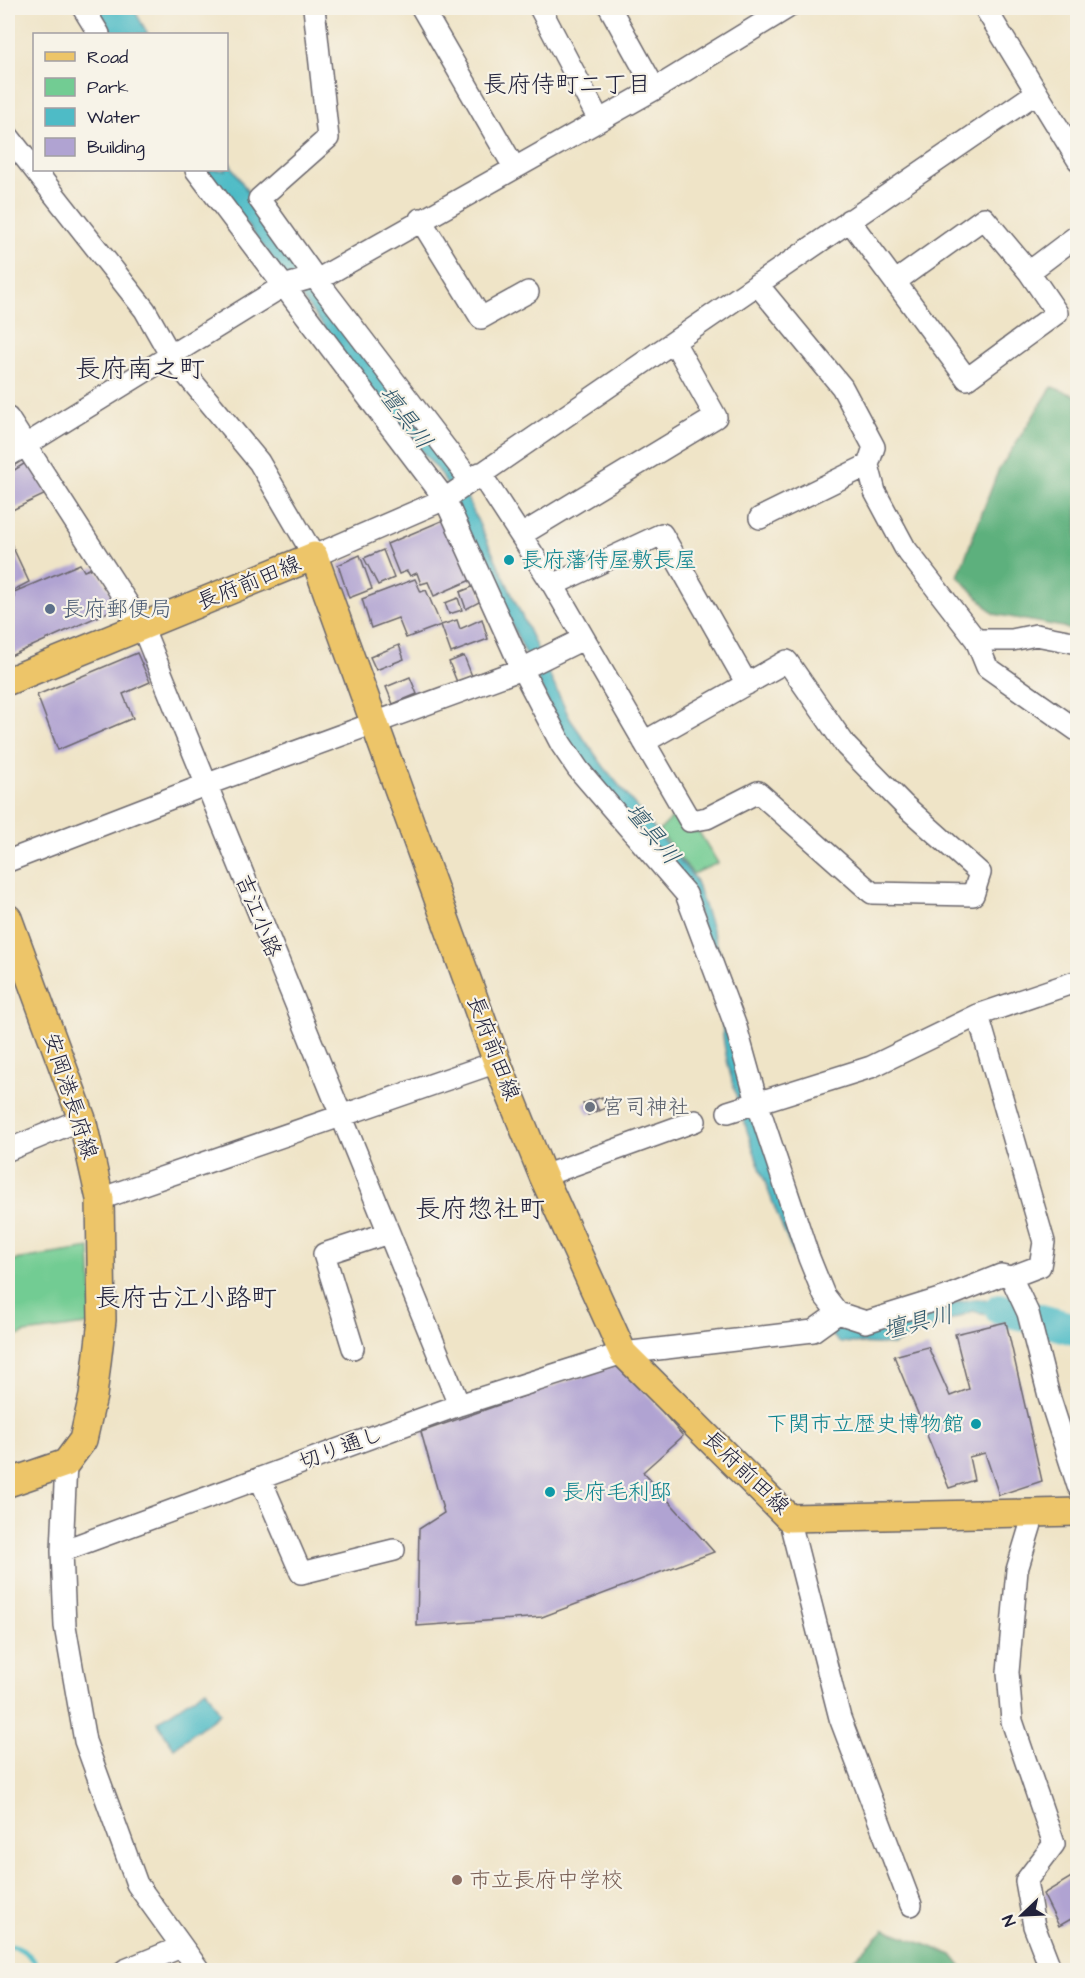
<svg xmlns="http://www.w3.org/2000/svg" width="1085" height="1978" viewBox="0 0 1085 1978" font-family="'Architects Daughter','Klee One',sans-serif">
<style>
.green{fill:#72cc93;stroke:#4a7767;stroke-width:1.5}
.forest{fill:#5db07d;stroke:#40695c;stroke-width:1.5}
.water{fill:#4ebbc6;stroke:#386e80;stroke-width:1.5}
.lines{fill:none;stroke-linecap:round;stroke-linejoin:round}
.stream{stroke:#4ebbc6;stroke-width:5}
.river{stroke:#4ebbc6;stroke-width:32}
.building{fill:#b0a3d2}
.minor-casing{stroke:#6a666c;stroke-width:24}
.major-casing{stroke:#6a666c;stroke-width:30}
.minor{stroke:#fff;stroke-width:21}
.major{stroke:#edc569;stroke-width:27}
.culture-dot{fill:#0f9aa8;stroke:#f7f3e8;stroke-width:2}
.service-dot{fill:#5c6f8a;stroke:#f7f3e8;stroke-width:2}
.worship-dot{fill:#6b7280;stroke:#f7f3e8;stroke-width:2}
.education-dot{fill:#8d6e63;stroke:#f7f3e8;stroke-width:2}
.labels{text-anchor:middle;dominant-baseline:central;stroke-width:4.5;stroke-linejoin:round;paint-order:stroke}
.culture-label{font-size:22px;fill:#0d838f;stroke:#f7f3e8;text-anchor:start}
.street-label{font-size:22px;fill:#22223b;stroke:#f7f3e8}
.service-label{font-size:22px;fill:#4e5e75;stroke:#f7f3e8;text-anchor:start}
.worship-label{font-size:22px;fill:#5b616d;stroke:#f7f3e8;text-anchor:start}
.education-label{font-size:22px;fill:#785e54;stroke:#f7f3e8;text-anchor:start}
.neighbourhood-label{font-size:24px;fill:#22223b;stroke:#f7f3e8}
.water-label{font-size:24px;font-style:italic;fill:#31586c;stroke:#f7f3e8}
.quarter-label{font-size:26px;fill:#22223b;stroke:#f7f3e8}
</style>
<rect width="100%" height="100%" fill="#f7f3e8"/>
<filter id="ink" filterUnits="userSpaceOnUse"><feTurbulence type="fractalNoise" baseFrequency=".0167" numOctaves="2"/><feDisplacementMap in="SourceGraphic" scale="12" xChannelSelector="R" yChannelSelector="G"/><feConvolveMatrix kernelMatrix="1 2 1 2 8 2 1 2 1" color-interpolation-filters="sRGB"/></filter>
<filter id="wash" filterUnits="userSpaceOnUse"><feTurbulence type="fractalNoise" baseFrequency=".008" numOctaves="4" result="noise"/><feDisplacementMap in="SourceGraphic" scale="24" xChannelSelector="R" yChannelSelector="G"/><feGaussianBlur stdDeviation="1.35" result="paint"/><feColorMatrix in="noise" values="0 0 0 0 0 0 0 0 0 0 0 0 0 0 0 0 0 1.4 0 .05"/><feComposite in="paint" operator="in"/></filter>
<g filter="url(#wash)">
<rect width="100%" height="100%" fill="#efe4c7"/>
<path class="green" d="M 674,816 L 684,831 L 699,832 L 718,863 L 693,874 L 659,831 Z
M 90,1248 L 93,1324 L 25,1333 L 8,1340 L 8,1261 Z"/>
<path class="forest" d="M 1052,387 L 1077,396 L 1077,633 L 1063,627 L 994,614 L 958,576 L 998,471 Z
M 885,1929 L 952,1955 L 964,1970 L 854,1970 L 853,1960 Z"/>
<path class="water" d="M 98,8 L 133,8 L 148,34 L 113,34 Z
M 227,159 L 251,197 L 453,468 L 570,719 L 604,767 L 695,879 L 741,1015 L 731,1029 L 838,1324 C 875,1350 937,1301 976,1299 C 991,1299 1007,1306 1021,1310 L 1026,1322 L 972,1311 L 893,1345 L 839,1342 L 826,1329 C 801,1278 710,1059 724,1012 L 697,907 L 564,736 L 442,475 L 383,406 L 206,170 L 226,170 Z
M 206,1689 L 220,1713 L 174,1748 L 157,1722 Z"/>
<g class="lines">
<path class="stream" d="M 8,1946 C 22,1946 34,1958 40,1970"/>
<path class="river" d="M 1000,1309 L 1078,1330"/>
</g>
<g id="blocks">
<path class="building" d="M 30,460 L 48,493 L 8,512 L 8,474 Z
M 446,519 L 473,579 L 434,596 L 428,582 L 421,584 L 417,573 L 410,576 L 407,571 L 399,574 L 387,544 Z
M 8,537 L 29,582 L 8,593 Z
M 383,550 L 394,578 L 378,585 L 364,558 Z
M 360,555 L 372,589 L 349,598 L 338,565 Z
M 80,564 L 84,571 L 95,567 L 119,607 L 8,657 L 8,601 L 14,598 L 14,592 Z
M 415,579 L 421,592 L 426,590 L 441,625 L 406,638 L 398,618 L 371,628 L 362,599 Z
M 477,585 L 483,600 L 466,609 L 460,592 Z
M 458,598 L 462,610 L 449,614 L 445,603 Z
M 482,619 L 488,639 L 451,653 L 441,625 L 457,620 L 460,629 Z
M 399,645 L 404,659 L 376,670 L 370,657 Z
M 137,653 L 150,682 L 123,694 L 133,718 L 58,750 L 37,695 Z
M 464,656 L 472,676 L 457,682 L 449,662 Z
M 410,677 L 417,694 L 393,704 L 386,687 Z
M 602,1097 L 606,1108 L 599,1111 L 594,1100 Z
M 592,1100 L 597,1111 L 588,1115 L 583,1104 Z
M 1006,1322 L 1042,1481 L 999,1495 L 985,1453 L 969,1457 L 974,1480 L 949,1488 L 894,1356 L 928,1347 L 950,1396 L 969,1389 L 955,1334 Z
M 620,1363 L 683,1436 L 643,1472 L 714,1552 L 542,1617 L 417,1626 L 419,1529 L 444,1513 L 421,1432 Z
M 1078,1873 L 1078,1915 L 1059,1926 L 1043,1894 Z"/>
</g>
</g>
<g filter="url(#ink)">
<use href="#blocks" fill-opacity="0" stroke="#6a666c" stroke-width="1.5"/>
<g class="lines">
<defs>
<path id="minor" d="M 83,8 L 99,34
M 314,8 L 328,138 L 259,199 L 317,280 L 470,480
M 422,8 L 514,167
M 540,8 L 599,120
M 610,8 L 655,89
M 985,8 L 1078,160
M 8,136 L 145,310 L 171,356 L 259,462 L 314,556 L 445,499 L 1036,93
M 196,170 L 445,499 L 522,669 L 561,744 L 578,769 L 686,894 L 736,1027 L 757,1102 L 809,1258 L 824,1295 L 838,1313 L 866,1322 L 946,1297 L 1001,1275 L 1011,1277 L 1028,1313 L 1049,1396 L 1078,1486
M 420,219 L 481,318 L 528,292
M 849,220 L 967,379 L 1057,313 L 1029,272 L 984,218 L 896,281
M 1029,272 L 1078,235
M 757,284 L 842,387 L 874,447 L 868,465 L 875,492 L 905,548 L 976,640 L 987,667 L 1078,731
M 8,418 L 142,626 L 459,1405
M 8,456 L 283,286 L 311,278 L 317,280 L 655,89 L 787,8
M 480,473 L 553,585 L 690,821 L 707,818 L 758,792 L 872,893 L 973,895 L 980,873 L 904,805 L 846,746 L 787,661 L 644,742
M 760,518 L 868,465
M 521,535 L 716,417 L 674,342
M 553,585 L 662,534 L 747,684
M 976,640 L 1012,640 L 1036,635 L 1078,643
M 8,861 L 205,785 L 522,669 L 583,639
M 978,1015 L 1044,1242 L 1040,1266 L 1011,1277
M 728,1112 L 871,1067 L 978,1015 L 1078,981
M 8,1150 L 82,1119
M 543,1176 L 695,1121
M 100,1199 L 497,1062
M 353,1348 L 324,1254 L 388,1233
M 66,1463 L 62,1551 L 65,1626 L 85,1741 L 137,1884 L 199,1970
M 260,1478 L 301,1573 L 394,1550
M 1034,1514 L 1017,1570 L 1008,1672 L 1012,1721 L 1054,1844 L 1026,1881 L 1034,1926 L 1051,1970
M 789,1518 L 840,1718 L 911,1905
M 62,1551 L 459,1405 L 623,1353 L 813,1331 L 838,1313
M 125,1970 L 181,1947"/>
<path id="major" d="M 8,681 L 314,556 L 497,1062 L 543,1176 L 623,1353 L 789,1518 L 1078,1512
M 8,918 L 82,1119 L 100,1199 L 102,1320 L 93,1396 L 83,1440 L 66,1463 L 8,1483"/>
</defs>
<use href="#minor" class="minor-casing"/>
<use href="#major" class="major-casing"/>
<use href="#minor" class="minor"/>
<use href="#major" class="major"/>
</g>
</g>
<g class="culture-dot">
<circle cx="509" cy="560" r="6"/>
<circle cx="976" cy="1424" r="6"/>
<circle cx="550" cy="1492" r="6"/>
</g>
<circle class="service-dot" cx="50" cy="609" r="6"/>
<circle class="worship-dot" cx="590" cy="1107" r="6"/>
<circle class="education-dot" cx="457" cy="1880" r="6"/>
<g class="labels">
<g class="culture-label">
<text x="521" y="560">長府藩侍屋敷長屋</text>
<text x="964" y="1424" text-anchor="end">下関市立歴史博物館</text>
<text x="562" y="1492">長府毛利邸</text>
</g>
<g class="street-label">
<text transform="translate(249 583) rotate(-22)">長府前田線</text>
<text transform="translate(258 916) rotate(68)">吉江小路</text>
<text transform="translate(493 1048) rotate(69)">長府前田線</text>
<text transform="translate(70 1096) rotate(72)">安岡港長府線</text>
<text transform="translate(341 1448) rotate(-20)">切り通し</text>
<text transform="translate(746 1473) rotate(44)">長府前田線</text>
</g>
<g class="service-label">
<text x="62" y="609">長府郵便局</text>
</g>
<g class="worship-label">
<text x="602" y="1107">宮司神社</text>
</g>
<g class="education-label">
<text x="469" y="1880">市立長府中学校</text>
</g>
<g class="neighbourhood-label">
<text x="567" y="85">長府侍町二丁目</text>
</g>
<g class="water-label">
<text transform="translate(405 418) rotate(53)">壇具川</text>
<text transform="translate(652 834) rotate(51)">壇具川</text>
<text transform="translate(918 1323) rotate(-14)">壇具川</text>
</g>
<g class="quarter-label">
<text x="140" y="369">長府南之町</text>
<text x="480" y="1209">長府惣社町</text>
<text x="186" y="1298">長府古江小路町</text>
</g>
</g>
<rect width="1085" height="1978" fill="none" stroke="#f7f3e8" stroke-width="30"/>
<rect x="33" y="33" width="195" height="138" fill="#f7f3e8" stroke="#a29fa3" stroke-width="1.5"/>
<rect x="45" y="52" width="30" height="9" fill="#edc569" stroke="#a29fa3" stroke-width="1.5"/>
<text x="87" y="63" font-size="18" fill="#22223b">Road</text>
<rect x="45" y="78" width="30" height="18" fill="#72cc93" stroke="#a29fa3" stroke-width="1.5"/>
<text x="87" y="93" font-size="18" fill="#22223b">Park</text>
<rect x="45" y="108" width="30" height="18" fill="#4ebbc6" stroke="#a29fa3" stroke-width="1.5"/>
<text x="87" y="123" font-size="18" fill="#22223b">Water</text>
<rect x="45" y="138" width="30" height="18" fill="#b0a3d2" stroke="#a29fa3" stroke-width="1.5"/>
<text x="87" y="153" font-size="18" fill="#22223b">Building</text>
<g transform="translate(1022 1915) rotate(247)" stroke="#f7f3e8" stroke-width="4.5" paint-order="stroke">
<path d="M0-4.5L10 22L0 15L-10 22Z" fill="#22223b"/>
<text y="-9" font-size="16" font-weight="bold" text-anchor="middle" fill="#22223b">N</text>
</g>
</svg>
